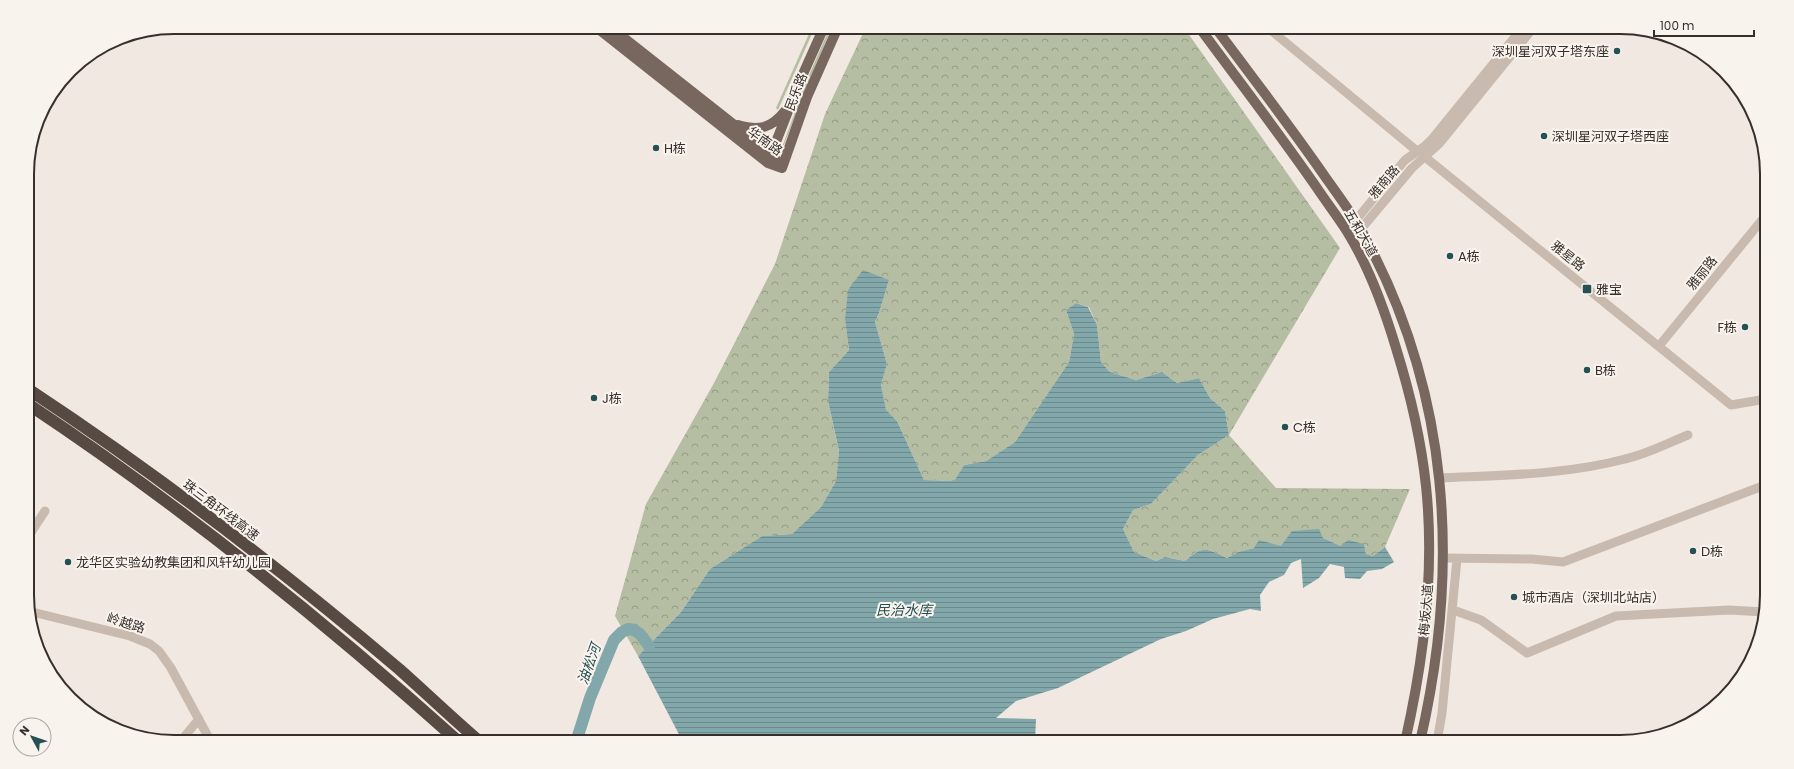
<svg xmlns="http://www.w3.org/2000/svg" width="1794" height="769" viewBox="0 0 1794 769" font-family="Poppins,'Noto Sans SC',sans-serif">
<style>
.grass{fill:#b5bea2}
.forest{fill:url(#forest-crowns)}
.water{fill:url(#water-rules)}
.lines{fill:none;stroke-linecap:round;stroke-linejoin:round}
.river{stroke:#83a8ab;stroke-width:12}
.minor{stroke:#c8baae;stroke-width:9}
.major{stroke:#77675e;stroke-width:10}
.highway{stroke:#574a43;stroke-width:12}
.poi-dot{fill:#255154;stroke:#f9f3ed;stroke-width:1.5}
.labels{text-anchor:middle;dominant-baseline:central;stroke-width:4;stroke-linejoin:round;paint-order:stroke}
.poi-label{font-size:13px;fill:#372f2b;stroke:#f9f3ed;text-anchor:start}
.street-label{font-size:13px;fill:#372f2b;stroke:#f9f3ed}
.water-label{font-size:14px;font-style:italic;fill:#255154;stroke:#f9f3ed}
.rim{fill:none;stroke:#372f2b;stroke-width:2}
</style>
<defs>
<pattern id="forest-crowns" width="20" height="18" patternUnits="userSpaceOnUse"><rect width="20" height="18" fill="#b5bea2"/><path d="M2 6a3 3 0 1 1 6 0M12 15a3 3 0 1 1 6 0" fill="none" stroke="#949b84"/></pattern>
<pattern id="water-rules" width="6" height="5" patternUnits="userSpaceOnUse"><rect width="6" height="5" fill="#83a8ab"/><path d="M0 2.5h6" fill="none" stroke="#6c898b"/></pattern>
</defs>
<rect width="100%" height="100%" fill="#f1e9e1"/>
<path class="grass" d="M 812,27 L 815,27 L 778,110 L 776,108 Z
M 830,27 L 832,27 L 808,83 L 782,150 L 781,150 L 806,82 Z"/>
<path class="forest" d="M 866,27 L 1183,27 L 1185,29 L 1340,248 L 1229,435 L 1276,488 L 1410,489 L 1385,547 L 1373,556 L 1366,554 L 1364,544 L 1341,546 L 1323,538 L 1281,546 L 1254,548 L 1238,552 L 1227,558 C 1207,548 1202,545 1185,561 L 1165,557 L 1156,561 L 1134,552 L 1123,529 L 1133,510 L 1151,504 L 1198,455 L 1229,435 L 1225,411 L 1210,398 L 1199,378 L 1177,383 L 1162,372 L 1136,380 L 1110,372 L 1101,362 L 1097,325 L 1089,307 L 1076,303 L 1066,310 L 1074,334 L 1069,362 L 1015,442 L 986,461 L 964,465 L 954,481 L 924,480 L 897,421 L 886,411 L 881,385 L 887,364 L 875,322 L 879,313 L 889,280 L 845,320 L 849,350 L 829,372 L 828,401 L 839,452 L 836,481 L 821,507 L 792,534 L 762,536 L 710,569 L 681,612 L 638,656 L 615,616 L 646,504 L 714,383 L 775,264 L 825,114 Z"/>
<path class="water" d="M 863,270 L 889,280 L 879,313 L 875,322 L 887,364 L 881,385 L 886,410 L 897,421 L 924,480 L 954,481 L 964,465 L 986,461 L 1015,442 L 1069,362 L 1074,334 L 1066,310 L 1076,303 L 1088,307 L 1097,325 L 1101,362 L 1110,372 L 1136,380 L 1162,372 L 1177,383 L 1199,378 L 1210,398 L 1225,411 L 1229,435 L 1198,455 L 1151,504 L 1133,510 L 1123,529 L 1134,552 L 1156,561 L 1165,557 L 1185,561 C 1203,545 1206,548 1227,558 L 1238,552 L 1254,548 L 1259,540 L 1281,546 L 1292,531 L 1319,529 L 1323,538 L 1341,546 L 1348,540 L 1364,544 L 1366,554 L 1373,556 L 1385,547 L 1394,562 L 1382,569 L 1367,571 L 1360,579 L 1345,578 L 1344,567 L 1330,564 L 1319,578 L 1303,588 L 1301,559 L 1291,563 L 1284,575 L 1269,582 L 1260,595 L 1261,611 L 1250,609 L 1213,619 L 1186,631 L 1161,639 L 1058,688 L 1016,701 L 996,718 L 1036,719 L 1035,742 L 683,742 L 638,656 L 681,612 L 710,569 L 762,536 L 792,534 L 821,507 L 836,481 L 839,451 L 828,401 L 829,372 L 849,350 L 845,320 L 848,290 Z"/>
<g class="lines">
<path class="river" d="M 576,742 L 590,698 L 614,640 L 622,632 L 628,629 L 634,630 L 640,634 L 649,646"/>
<path class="minor" d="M 1267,27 L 1417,151
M 1425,157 L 1731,405 L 1766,399
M 1352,225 L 1405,160 L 1425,146 L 1432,139 L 1523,27
M 1348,233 L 1361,229 L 1412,168 L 1439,144 L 1534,27
M 1659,346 L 1766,215
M 1440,478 C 1503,475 1565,475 1625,459 C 1647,454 1668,443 1688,435
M 28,537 L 45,511
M 1443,558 L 1532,559 L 1563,562 L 1760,487 L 1767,487
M 1453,610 L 1481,620 L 1527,653 L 1616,616 L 1729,610 L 1764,612
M 28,611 L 130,636 L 150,644 L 159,651 L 171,668 L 211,742
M 180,742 L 199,719
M 1437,742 L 1442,713 L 1457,559"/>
<path class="major" d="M 596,27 L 768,163 L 782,168
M 610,27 L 771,154 L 782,167
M 1199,27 C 1238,80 1279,133 1317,188 C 1327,203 1338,217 1348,233 C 1370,269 1384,308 1396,348 C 1410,393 1421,439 1426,486 C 1435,571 1424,659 1405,742
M 1215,27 C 1252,77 1291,127 1326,178 C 1338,195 1351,212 1361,230 C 1450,390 1461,566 1420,742
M 738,125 C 758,131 771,129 785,111
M 769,160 L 799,83 L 824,27
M 782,168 L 807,97 L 838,27"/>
<path class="highway" d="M 28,389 C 157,474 281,569 399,669 C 426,693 452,718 480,742
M 28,404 C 180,505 323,620 459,742"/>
</g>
<g class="poi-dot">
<circle cx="1617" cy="51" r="4"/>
<circle cx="1544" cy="136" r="4"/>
<circle cx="656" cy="148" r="4"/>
<circle cx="1450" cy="256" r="4"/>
<rect x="1582" y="284" width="10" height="10" rx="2"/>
<circle cx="1745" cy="327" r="4"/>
<circle cx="1587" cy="370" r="4"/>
<circle cx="594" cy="398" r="4"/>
<circle cx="1285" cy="427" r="4"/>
<circle cx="1693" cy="551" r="4"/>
<circle cx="68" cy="562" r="4"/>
<circle cx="1514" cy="597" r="4"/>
</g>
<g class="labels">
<g class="poi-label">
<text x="1609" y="51" text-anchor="end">深圳星河双子塔东座</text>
<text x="1552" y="136">深圳星河双子塔西座</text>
<text x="664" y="148">H栋</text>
<text x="1458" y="256">A栋</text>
<text x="1596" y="289">雅宝</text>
<text x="1737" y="327" text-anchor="end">F栋</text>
<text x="1595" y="370">B栋</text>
<text x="602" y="398">J栋</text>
<text x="1293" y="427">C栋</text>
<text x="1701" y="551">D栋</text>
<text x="76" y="562">龙华区实验幼教集团和风轩幼儿园</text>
<text x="1522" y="597">城市酒店（深圳北站店）</text>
</g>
<g class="street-label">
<text transform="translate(796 92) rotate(-69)">民乐路</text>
<text transform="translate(765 141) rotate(35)">华南路</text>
<text transform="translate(1384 182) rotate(-50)">雅南路</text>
<text transform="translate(1361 233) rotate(60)">五和大道</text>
<text transform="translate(1568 256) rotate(39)">雅星路</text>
<text transform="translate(1702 273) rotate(-51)">雅丽路</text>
<text transform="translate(221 510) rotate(37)">珠三角环线高速</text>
<text transform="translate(1426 610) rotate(-85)">梅坂大道</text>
<text transform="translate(126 623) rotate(17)">岭越路</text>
</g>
<g class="water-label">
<text x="904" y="610">民治水库</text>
<text transform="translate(589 664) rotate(-70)">油松河</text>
</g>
</g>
<path d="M0 0H1794V769H0ZM174 34H1620A140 140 0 0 1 1760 174V595A140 140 0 0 1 1620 735H174A140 140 0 0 1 34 595V174A140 140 0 0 1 174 34Z" fill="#f9f3ed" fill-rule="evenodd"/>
<path class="rim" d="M174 34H1620A140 140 0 0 1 1760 174V595A140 140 0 0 1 1620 735H174A140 140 0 0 1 34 595V174A140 140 0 0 1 174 34Z"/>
<g transform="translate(32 737) rotate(310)"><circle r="19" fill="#f9f3ed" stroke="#aba59f"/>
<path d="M0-3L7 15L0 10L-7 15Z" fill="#255154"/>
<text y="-6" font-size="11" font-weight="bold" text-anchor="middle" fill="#372f2b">N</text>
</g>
<path d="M1654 30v6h100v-6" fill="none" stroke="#372f2b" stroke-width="2"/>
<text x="1660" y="30" font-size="12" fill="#372f2b" stroke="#f9f3ed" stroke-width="3" paint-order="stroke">100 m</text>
</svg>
